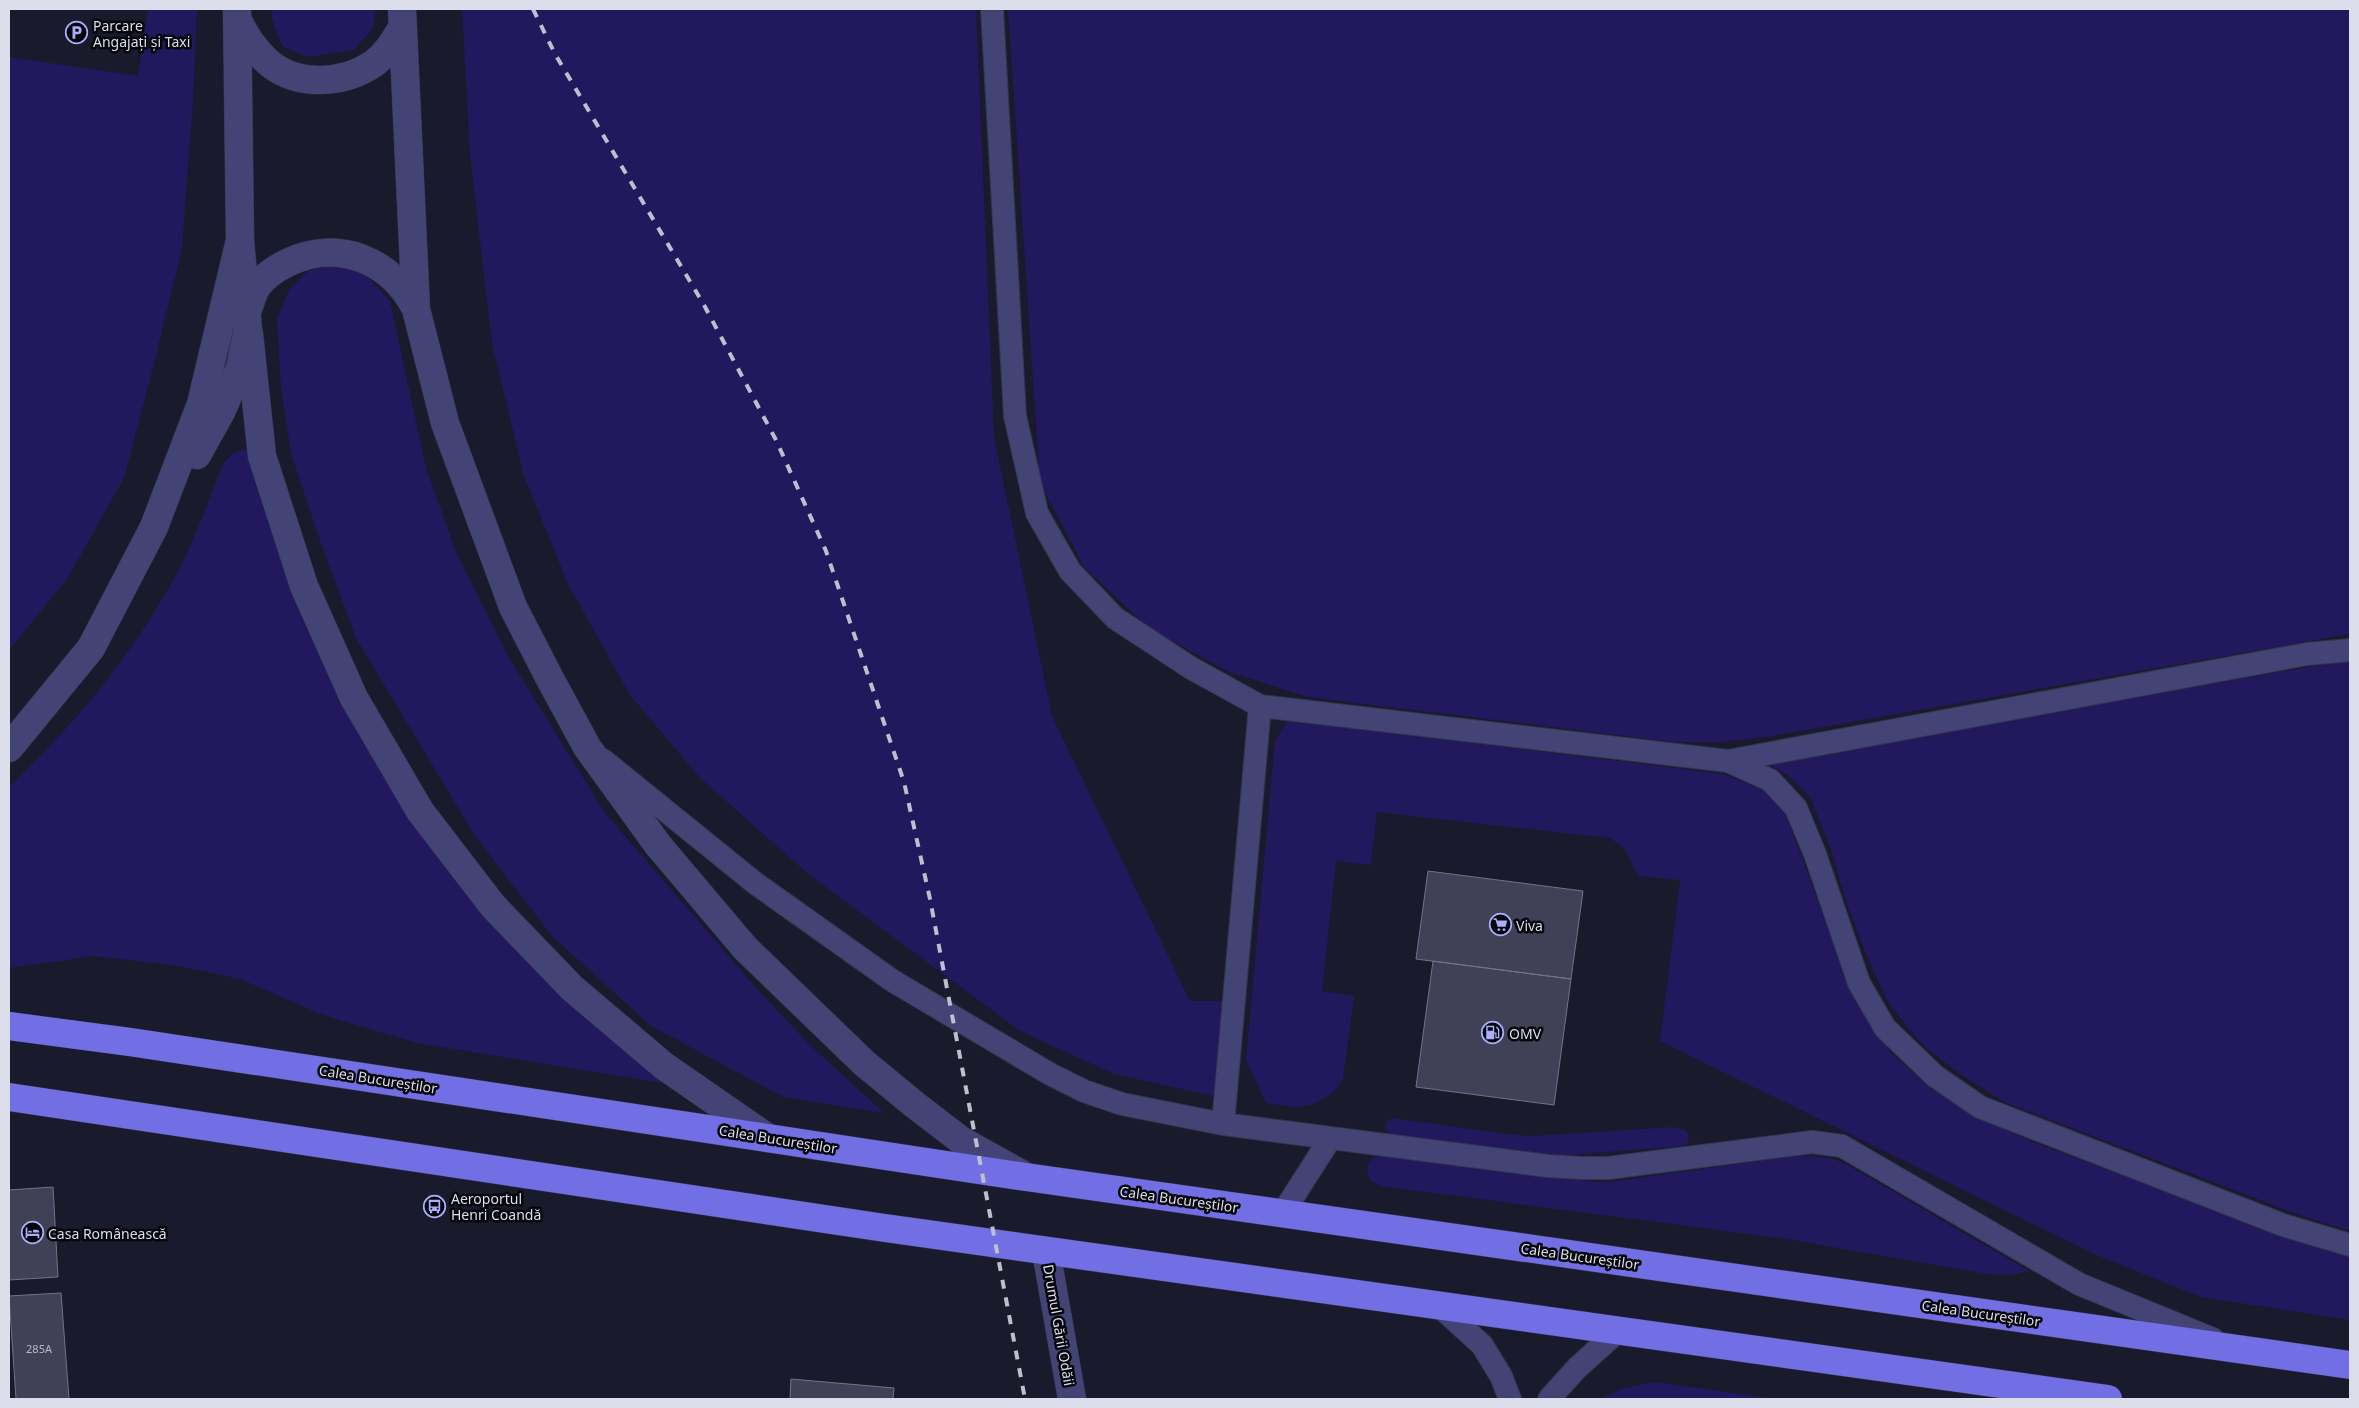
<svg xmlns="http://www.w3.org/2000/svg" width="2359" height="1408" viewBox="0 0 2359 1408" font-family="'Noto Sans',sans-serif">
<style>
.green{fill:#22185e}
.building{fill:#404156;stroke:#71738a}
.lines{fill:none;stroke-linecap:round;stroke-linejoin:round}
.service-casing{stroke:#343547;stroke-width:24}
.pedestrian-casing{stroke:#343547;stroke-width:29}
.tertiary-casing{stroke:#343547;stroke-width:29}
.trunk-casing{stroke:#343547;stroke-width:29}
.service{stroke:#434376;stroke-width:22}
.pedestrian{stroke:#434376;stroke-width:28}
.tertiary{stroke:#434376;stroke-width:28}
.trunk{stroke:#726ee3;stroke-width:28}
.rail{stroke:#bebfcd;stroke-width:4;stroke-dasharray:9 9;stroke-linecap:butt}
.labels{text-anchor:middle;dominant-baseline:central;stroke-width:5;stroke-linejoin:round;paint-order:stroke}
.number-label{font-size:11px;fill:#b6b7c6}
.poi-label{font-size:14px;fill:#dddeeb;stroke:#06060d;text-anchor:start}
.street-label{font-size:14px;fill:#dddeeb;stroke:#06060d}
</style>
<rect width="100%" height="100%" fill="#191a2c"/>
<path class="green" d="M 148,9 L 197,9 L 193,100 L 182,248 L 153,368 L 124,478 L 67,579 L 9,650 L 9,57 L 138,76 Z
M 272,9 L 376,9 L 372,29 L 354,50 L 308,57 L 282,46 L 272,19 Z
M 462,9 L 976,9 L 994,437 L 1052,716 L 1190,1001 L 1223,1001 L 1214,1096 L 1114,1074 L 1020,1031 L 807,873 L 700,778 L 630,695 L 568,584 L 524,476 L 492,344 L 470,155 Z
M 1008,9 L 2350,9 L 2350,634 L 1766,737 L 1719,742 L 1674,742 L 1308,697 L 1229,672 L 1150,629 L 1085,568 L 1040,483 Z
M 340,265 L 366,275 L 390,301 L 426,468 L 456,552 L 506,653 L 605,813 L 758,990 L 811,1046 L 884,1113 L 783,1097 L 651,1026 L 552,936 L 475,836 L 356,638 L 319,538 L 291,453 L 281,388 L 277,318 L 289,290 L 309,270 Z
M 244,449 L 255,453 L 410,817 L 674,1085 L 417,1043 L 323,1015 L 240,979 L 179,966 L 94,956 L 9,968 L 9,787 C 77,722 139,648 182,563 C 198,531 210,497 223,464 L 232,454 Z
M 2342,661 L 2350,661 L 2350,1231 L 2302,1216 L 2004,1102 L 1954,1070 L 1922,1044 L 1889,1004 L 1867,956 L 1847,905 L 1832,852 L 1810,797 L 1790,777 L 1767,763 Z
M 1288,720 L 1723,774 L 1765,790 L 1787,817 L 1844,972 L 1866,1016 L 1891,1053 L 1932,1089 L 1976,1116 L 2033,1142 L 2312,1246 L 2350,1257 L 2350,1320 L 2201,1297 L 2094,1254 L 1660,1041 L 1680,880 L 1638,876 L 1625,849 L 1610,838 L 1377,812 L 1371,865 L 1336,861 L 1322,991 L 1354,996 L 1343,1079 L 1333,1093 L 1314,1104 L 1296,1107 L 1266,1103 L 1246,1060 L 1275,741 Z
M 1392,1118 L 1513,1135 L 1535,1136 L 1673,1127 L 1685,1130 L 1689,1135 L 1688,1142 L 1683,1146 L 1556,1156 L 1390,1136 L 1385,1127 L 1387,1121 Z
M 1802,1155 L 1834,1159 L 1846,1164 L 2029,1271 L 2010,1275 L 1987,1274 L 1787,1239 L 1380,1186 L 1370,1180 L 1367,1170 L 1370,1160 L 1377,1156 L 1388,1156 L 1603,1183 Z
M 1654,1382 L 1776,1399 L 1599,1399 L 1625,1388 Z"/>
<path class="building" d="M 1428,871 L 1583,891 L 1571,979 L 1416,959 Z
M 1433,961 L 1571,979 L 1554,1105 L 1416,1087 Z
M 53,1187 L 58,1277 L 9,1280 L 9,1190 Z
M 61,1293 L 69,1399 L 16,1399 L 9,1296 Z
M 791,1379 L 894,1388 L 893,1399 L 790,1399 Z"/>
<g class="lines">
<defs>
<path id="service" d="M 992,9 L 1015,416 L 1037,513 L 1070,571 L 1115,618 L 1191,668 L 1260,706 L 1728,761 L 1770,780 L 1796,808 L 1815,854 L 1859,983 L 1885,1028 L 1935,1076 L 1980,1107 L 2283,1225 L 2350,1245
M 603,760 L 755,883 L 893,981 L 1050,1074 L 1084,1091 L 1122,1104 L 1223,1124 L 1548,1166 L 1582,1168 L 1608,1168 L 1812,1142 L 1842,1146 L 2079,1284 L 2213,1339
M 1728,761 L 2307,654 L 2350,650
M 1223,1124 L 1260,706
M 1282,1214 L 1330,1139
M 1437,1304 L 1482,1345 L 1501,1376 L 1510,1399
M 1549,1399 L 1577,1368 L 1618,1331"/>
<path id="pedestrian" d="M 249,334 L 262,456 L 304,586 L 354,698 L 420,811 L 493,906 L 572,988 L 664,1066 L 768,1138"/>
<path id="tertiary" d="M 402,9 L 416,309 L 445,423 L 513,607 L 549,677 L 587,747 L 658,845 L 745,948 L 864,1063 L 915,1105 L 962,1141 L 1025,1176
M 237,19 C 246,36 254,50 269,63 C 298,87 343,84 373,64 C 386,55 394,41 402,28
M 247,312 C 250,304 253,291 259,284 C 266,275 277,268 287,263 C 338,238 391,260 416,309
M 197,455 L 221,412 L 240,368 L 248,329 L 240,240 L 237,9
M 9,748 L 91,648 L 154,527 L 201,404 L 240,240
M 1046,1251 L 1072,1399"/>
<path id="trunk" d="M 9,1026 L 130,1042 L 1026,1177 L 2350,1365
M 9,1097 L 885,1228 L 2108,1399"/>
</defs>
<use href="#service" class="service-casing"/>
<use href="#pedestrian" class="pedestrian-casing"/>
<use href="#tertiary" class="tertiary-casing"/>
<use href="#trunk" class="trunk-casing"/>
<use href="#service" class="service"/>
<use href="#pedestrian" class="pedestrian"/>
<use href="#tertiary" class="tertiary"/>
<use href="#trunk" class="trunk"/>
<path class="rail" d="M 533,9 L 555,54 L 704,305 L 776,440 L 826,551 L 904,782 L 930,899 L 1025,1399"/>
</g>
<defs>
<symbol id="parking-ring" viewBox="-11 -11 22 22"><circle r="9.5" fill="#06060d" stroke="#abaffb" stroke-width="1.5"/><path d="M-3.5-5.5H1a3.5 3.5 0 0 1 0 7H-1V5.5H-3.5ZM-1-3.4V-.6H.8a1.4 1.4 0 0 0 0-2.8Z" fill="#abaffb"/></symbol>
<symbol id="supermarket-ring" viewBox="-11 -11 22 22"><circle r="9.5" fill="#06060d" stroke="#abaffb" stroke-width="1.5"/><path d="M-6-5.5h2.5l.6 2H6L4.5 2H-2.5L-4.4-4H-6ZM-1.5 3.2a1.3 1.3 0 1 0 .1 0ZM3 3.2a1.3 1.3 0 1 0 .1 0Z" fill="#abaffb"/></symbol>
<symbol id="fuel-ring" viewBox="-11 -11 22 22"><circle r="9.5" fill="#06060d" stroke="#abaffb" stroke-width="1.5"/><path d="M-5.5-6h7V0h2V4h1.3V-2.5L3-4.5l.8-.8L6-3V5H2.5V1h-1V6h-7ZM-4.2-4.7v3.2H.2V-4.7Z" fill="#abaffb"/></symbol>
<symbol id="bus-ring" viewBox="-11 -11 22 22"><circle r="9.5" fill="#06060d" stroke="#abaffb" stroke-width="1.5"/><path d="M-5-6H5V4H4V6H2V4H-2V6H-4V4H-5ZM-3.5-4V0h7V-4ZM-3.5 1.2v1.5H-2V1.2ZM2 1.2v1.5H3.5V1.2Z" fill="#abaffb"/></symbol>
<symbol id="hotel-ring" viewBox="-11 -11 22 22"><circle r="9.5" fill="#06060d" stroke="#abaffb" stroke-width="1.5"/><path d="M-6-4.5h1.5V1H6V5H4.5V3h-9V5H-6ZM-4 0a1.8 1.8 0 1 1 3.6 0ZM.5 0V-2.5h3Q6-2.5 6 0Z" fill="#abaffb"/></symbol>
</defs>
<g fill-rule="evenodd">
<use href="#parking-ring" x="64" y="20" width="25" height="25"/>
<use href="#supermarket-ring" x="1488" y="912" width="25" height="25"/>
<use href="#fuel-ring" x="1480" y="1020" width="25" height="25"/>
<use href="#bus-ring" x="422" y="1194" width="25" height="25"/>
<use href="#hotel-ring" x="20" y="1220" width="25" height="25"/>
</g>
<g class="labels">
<g class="number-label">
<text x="39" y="1348">285A</text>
</g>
<g class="poi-label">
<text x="93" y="25">Parcare<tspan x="93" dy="16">Angajați și Taxi</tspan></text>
<text x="1516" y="925">Viva</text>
<text x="1509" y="1033">OMV</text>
<text x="451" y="1198">Aeroportul<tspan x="451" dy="16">Henri Coandă</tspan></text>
<text x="48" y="1233">Casa Românească</text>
</g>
<g class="street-label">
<text transform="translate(378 1079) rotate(9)">Calea Bucureștilor</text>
<text transform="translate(778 1139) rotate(9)">Calea Bucureștilor</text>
<text transform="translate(1179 1199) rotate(8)">Calea Bucureștilor</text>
<text transform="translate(1580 1256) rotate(8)">Calea Bucureștilor</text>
<text transform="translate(1981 1313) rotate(8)">Calea Bucureștilor</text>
<text transform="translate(1059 1325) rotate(80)">Drumul Gării Odăii</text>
</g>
</g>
<rect width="2359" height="1408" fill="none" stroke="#dddeeb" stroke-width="20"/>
</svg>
